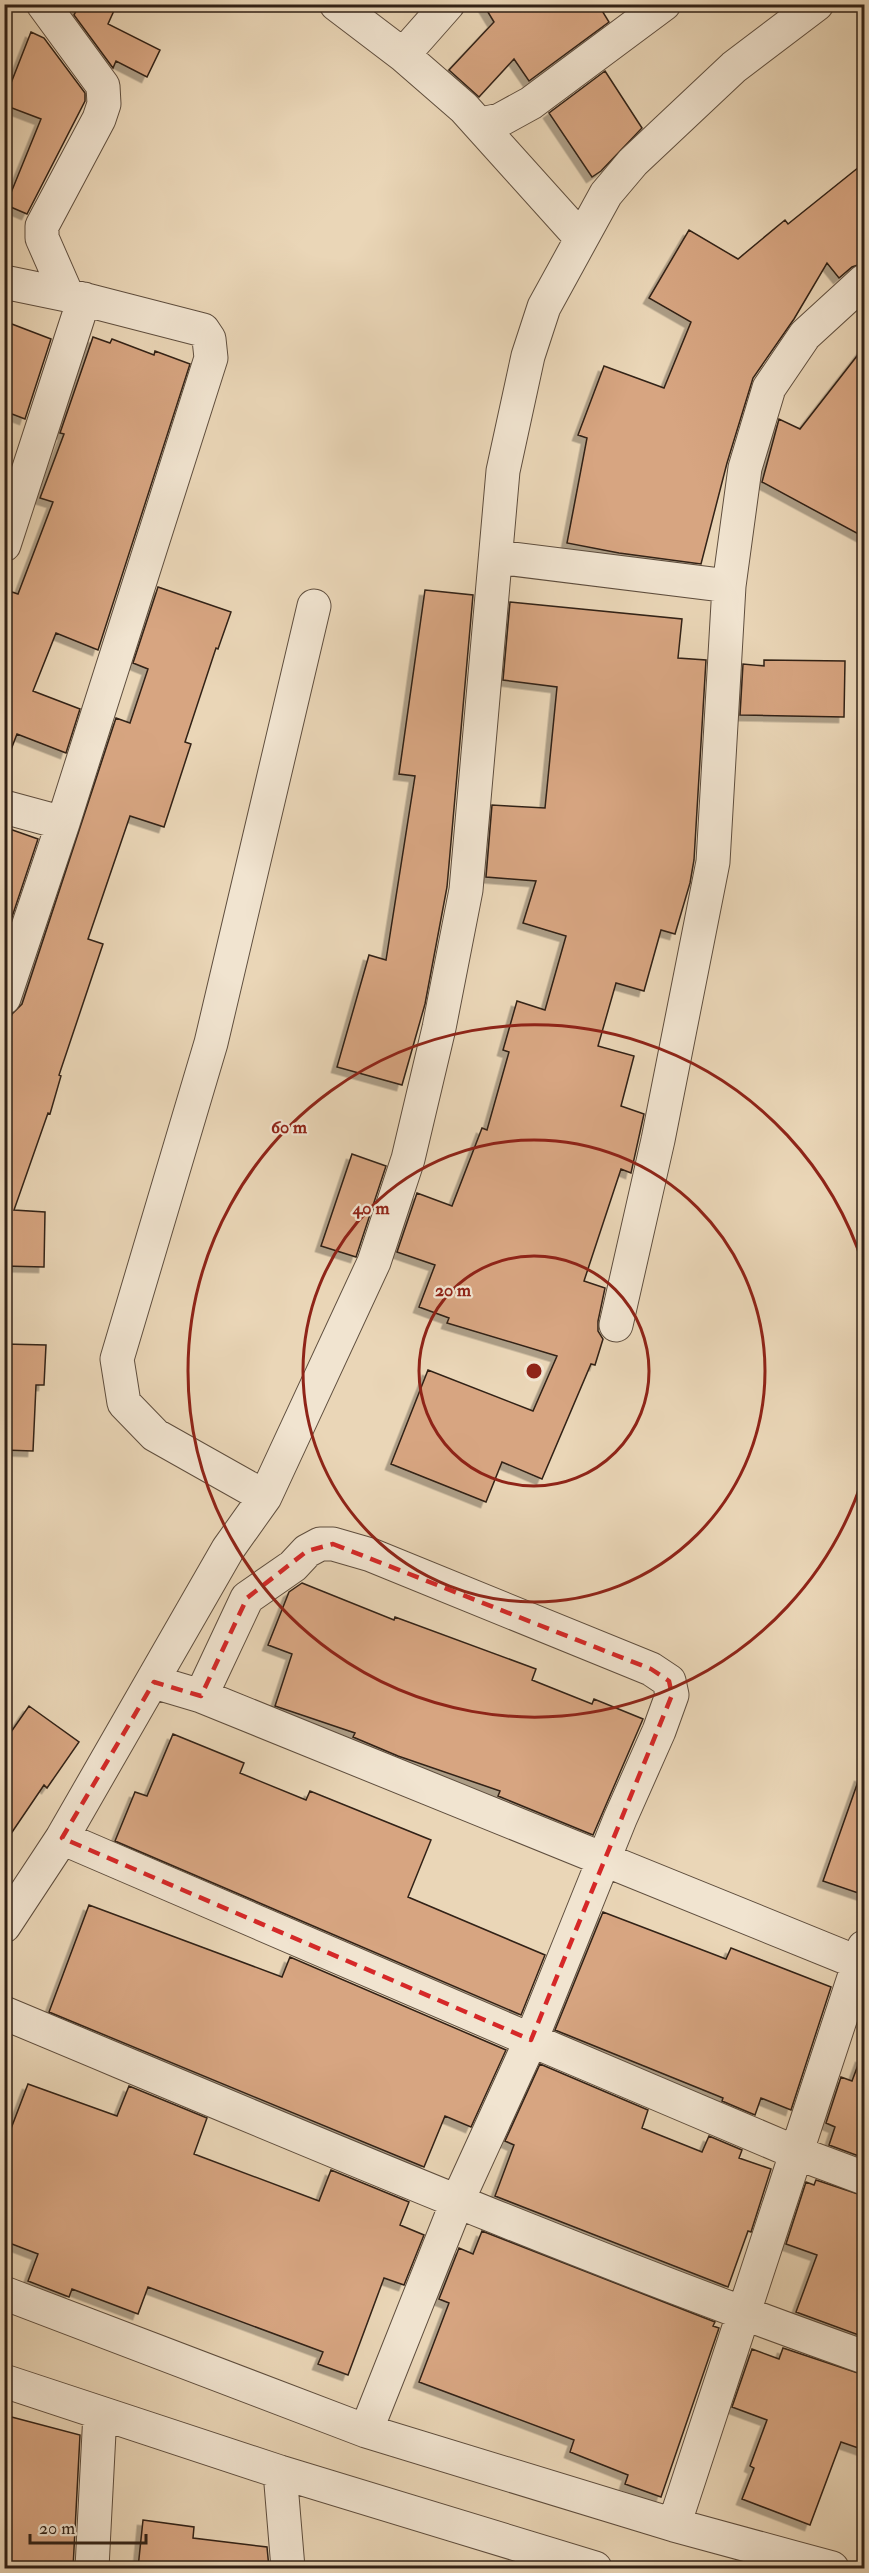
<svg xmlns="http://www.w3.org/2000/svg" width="869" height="2573" viewBox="0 0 869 2573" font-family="'IM FELL Double Pica',serif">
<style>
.building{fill:#d7a581;stroke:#312116;stroke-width:1.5;filter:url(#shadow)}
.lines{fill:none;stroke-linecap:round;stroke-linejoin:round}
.minor-casing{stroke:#5f4e3e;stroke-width:35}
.minor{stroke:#f1e4d0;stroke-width:33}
.marked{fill:none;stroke:#d62828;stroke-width:4.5;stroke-dasharray:12 8;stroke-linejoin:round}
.ring{fill:none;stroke:#8f2418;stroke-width:3}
.centre{fill:#8f2418;stroke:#f1e4d0;stroke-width:3}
.ring-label{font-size:18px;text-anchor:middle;font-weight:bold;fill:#8f2418;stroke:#f1e4d0;stroke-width:4.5;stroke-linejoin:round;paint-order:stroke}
</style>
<defs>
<filter id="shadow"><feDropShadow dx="-5.5" dy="5.5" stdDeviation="0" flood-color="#0004"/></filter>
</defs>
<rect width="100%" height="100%" fill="#ead6b7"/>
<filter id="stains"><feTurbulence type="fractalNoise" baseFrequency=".00333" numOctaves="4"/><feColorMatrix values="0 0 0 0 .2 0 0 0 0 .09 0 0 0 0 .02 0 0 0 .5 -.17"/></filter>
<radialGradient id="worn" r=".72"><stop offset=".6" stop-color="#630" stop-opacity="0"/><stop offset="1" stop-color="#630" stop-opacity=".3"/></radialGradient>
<path class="building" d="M 80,4 L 117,4 L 108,24 L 160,50 L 147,77 L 116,61 L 113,68 L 74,15 Z
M 483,4 L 598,4 L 609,22 L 529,81 L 514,59 L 479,97 L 449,70 L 494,22 Z
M 31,32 L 44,38 L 85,93 L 85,101 L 27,214 L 6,205 L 41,119 L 4,105 L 4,101 Z
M 605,71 L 642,128 L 601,171 L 592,177 L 549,113 Z
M 864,163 L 864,263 L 852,267 L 839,278 L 827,263 L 794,319 L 753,378 L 727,463 L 701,564 L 619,553 L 567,543 L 587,438 L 578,435 L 604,366 L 664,388 L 691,322 L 649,298 L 689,230 L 738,259 L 785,220 L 788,224 Z
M 4,321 L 51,339 L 25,419 L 4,411 Z
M 93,337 L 110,343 L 112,339 L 154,355 L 155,351 L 190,364 L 98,650 L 56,633 L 33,691 L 80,709 L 66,753 L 17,734 L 7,760 L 4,759 L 4,612 L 12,592 L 18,594 L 53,502 L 40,498 L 64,434 L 60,433 Z
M 864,347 L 864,537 L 762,482 L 779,419 L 800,429 Z
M 158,587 L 231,612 L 218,649 L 216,648 L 185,742 L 191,744 L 164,827 L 130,816 L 88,939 L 103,944 L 59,1075 L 61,1076 L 50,1114 L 48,1113 L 14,1210 L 45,1212 L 44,1267 L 4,1266 L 4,1036 L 12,1014 L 22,1004 L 116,718 L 130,723 L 148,669 L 133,663 Z
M 425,590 L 473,595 L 447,887 L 425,1004 L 402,1085 L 337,1067 L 369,955 L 386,960 L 415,776 L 399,774 Z
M 510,602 L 682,619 L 678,658 L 706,660 L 694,860 L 690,883 L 675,934 L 661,930 L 644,991 L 616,983 L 598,1046 L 634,1056 L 621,1106 L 644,1114 L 631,1173 L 621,1169 L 584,1281 L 605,1288 L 598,1321 L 598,1331 L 603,1339 L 595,1365 L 591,1364 L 542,1479 L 502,1462 L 486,1502 L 391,1464 L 428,1370 L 533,1411 L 557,1356 L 447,1323 L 449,1318 L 419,1307 L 435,1265 L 397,1252 L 417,1193 L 452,1206 L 482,1128 L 487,1130 L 509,1052 L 503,1050 L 517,1001 L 545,1010 L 566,936 L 523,923 L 536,881 L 486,877 L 492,805 L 545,808 L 557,687 L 503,680 Z
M 764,660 L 845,661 L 844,717 L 740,715 L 743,664 L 764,666 Z
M 4,827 L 38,839 L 6,935 L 4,934 Z
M 352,1154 L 386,1166 L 356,1257 L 321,1246 Z
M 4,1344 L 46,1345 L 44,1385 L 36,1385 L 33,1451 L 4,1450 Z
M 302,1583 L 394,1620 L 395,1617 L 536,1669 L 532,1680 L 592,1704 L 594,1699 L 643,1719 L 593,1835 L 498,1796 L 500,1791 L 398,1756 L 353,1737 L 355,1733 L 275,1706 L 292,1654 L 268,1645 L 289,1592 Z
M 29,1706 L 79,1742 L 47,1788 L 44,1785 L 4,1844 L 4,1742 Z
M 173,1734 L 244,1763 L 240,1773 L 306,1800 L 310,1791 L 431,1840 L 408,1897 L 545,1955 L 521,2015 L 115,1841 L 135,1792 L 147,1796 Z
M 860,1776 L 864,1777 L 864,1895 L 823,1881 Z
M 89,1905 L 282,1977 L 290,1957 L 506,2050 L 471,2127 L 445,2116 L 424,2167 L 49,2012 Z
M 603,1912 L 726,1959 L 731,1948 L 831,1987 L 791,2110 L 761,2098 L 755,2115 L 722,2101 L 723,2098 L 555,2030 Z
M 861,2057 L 864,2058 L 864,2158 L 829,2145 L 835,2127 L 826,2123 L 841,2077 L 852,2081 Z
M 540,2064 L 648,2110 L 642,2128 L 702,2152 L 709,2136 L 742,2150 L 739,2158 L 771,2169 L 751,2232 L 748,2231 L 728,2287 L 495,2196 L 514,2145 L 505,2141 Z
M 28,2084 L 117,2116 L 129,2086 L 207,2118 L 194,2154 L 319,2201 L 331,2170 L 409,2202 L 400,2225 L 424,2235 L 404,2285 L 384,2278 L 348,2375 L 318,2364 L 323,2352 L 148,2287 L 138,2314 L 72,2289 L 69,2297 L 28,2281 L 38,2254 L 4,2241 L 4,2147 Z
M 816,2180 L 864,2196 L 864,2337 L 796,2312 L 817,2255 L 786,2244 L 806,2182 L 814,2185 Z
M 482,2231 L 715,2322 L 713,2326 L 719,2328 L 661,2497 L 625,2484 L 628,2475 L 570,2452 L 574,2440 L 419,2382 L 449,2303 L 439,2299 L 459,2248 L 473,2254 Z
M 783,2348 L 864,2375 L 864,2450 L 841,2442 L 810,2525 L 742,2499 L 754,2468 L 750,2466 L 767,2420 L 732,2407 L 752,2349 L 779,2359 Z
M 4,2415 L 80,2435 L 73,2568 L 4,2568 Z
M 143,2520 L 194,2527 L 193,2538 L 267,2547 L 269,2568 L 138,2568 Z"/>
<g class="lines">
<defs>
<path id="minor" d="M 43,4 L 103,86 L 104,104 L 99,119 L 42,226 L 42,238 L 67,295
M 336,4 L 403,55 L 464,108 L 581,238
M 403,55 L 448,4
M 481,124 L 500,120 L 531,103 L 664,4
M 4,282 L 67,295 L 203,330 L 209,339 L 211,358 L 63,823 L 4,998
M 4,545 L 84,299
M 496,557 L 729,586
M 4,807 L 63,823
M 616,1325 L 658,1140 L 713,862 L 729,586 L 745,468 L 769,388 L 805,335 L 864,281
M 265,1497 L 155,1435 L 124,1403 L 117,1359 L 211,1043 L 314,606
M 154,1682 L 201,1696 L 864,1965
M 201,1696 L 247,1598 L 293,1566 L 307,1551 L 320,1544 L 333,1544 L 371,1555 L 651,1669 L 669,1681 L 672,1695 L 659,1731 L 620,1819 L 531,2040 L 457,2202 L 366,2431
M 62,1838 L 531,2040 L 797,2153 L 864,2178
M 4,1926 L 62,1838 L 228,1549 L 265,1497 L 374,1262 L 408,1159 L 439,1028 L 466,890 L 503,471 L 528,356 L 544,307 L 606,194 L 633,162 L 734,67 L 817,4
M 4,2013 C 289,2132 573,2254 864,2357
M 4,2293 L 366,2431 L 674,2525 L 832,2568
M 4,2381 L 280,2472 L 595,2568
M 280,2472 L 288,2568
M 674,2525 L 864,1947
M 92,2568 L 100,2413"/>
</defs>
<use href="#minor" class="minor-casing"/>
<use href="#minor" class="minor"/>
</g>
<path class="marked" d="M 333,1544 L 651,1669 L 669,1681 L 672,1695 L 531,2040 L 62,1838 L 154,1682 L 201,1696 L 247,1598 L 307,1551 Z"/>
<g class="ring">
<circle cx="534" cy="1371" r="115"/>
<circle cx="534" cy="1371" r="231"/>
<path d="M864 1475A346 346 0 1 1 864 1267"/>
</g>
<circle cx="534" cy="1371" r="9" class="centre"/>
<g class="ring-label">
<text x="289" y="1133">60 m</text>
<text x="371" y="1214">40 m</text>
<text x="453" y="1296">20 m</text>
</g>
<rect width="869" height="2573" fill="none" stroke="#ead6b7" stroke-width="24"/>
<rect x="6" y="6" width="857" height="2561" fill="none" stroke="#312116" stroke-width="3"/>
<rect x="12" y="12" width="845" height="2549" fill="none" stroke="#312116" stroke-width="1.5"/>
<path d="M30 2534v9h116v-9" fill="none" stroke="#312116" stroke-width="3"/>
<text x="39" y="2534" font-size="18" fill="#312116" stroke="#f1e4d0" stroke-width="4.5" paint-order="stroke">20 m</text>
<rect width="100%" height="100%" filter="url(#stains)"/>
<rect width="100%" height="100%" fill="url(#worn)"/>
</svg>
